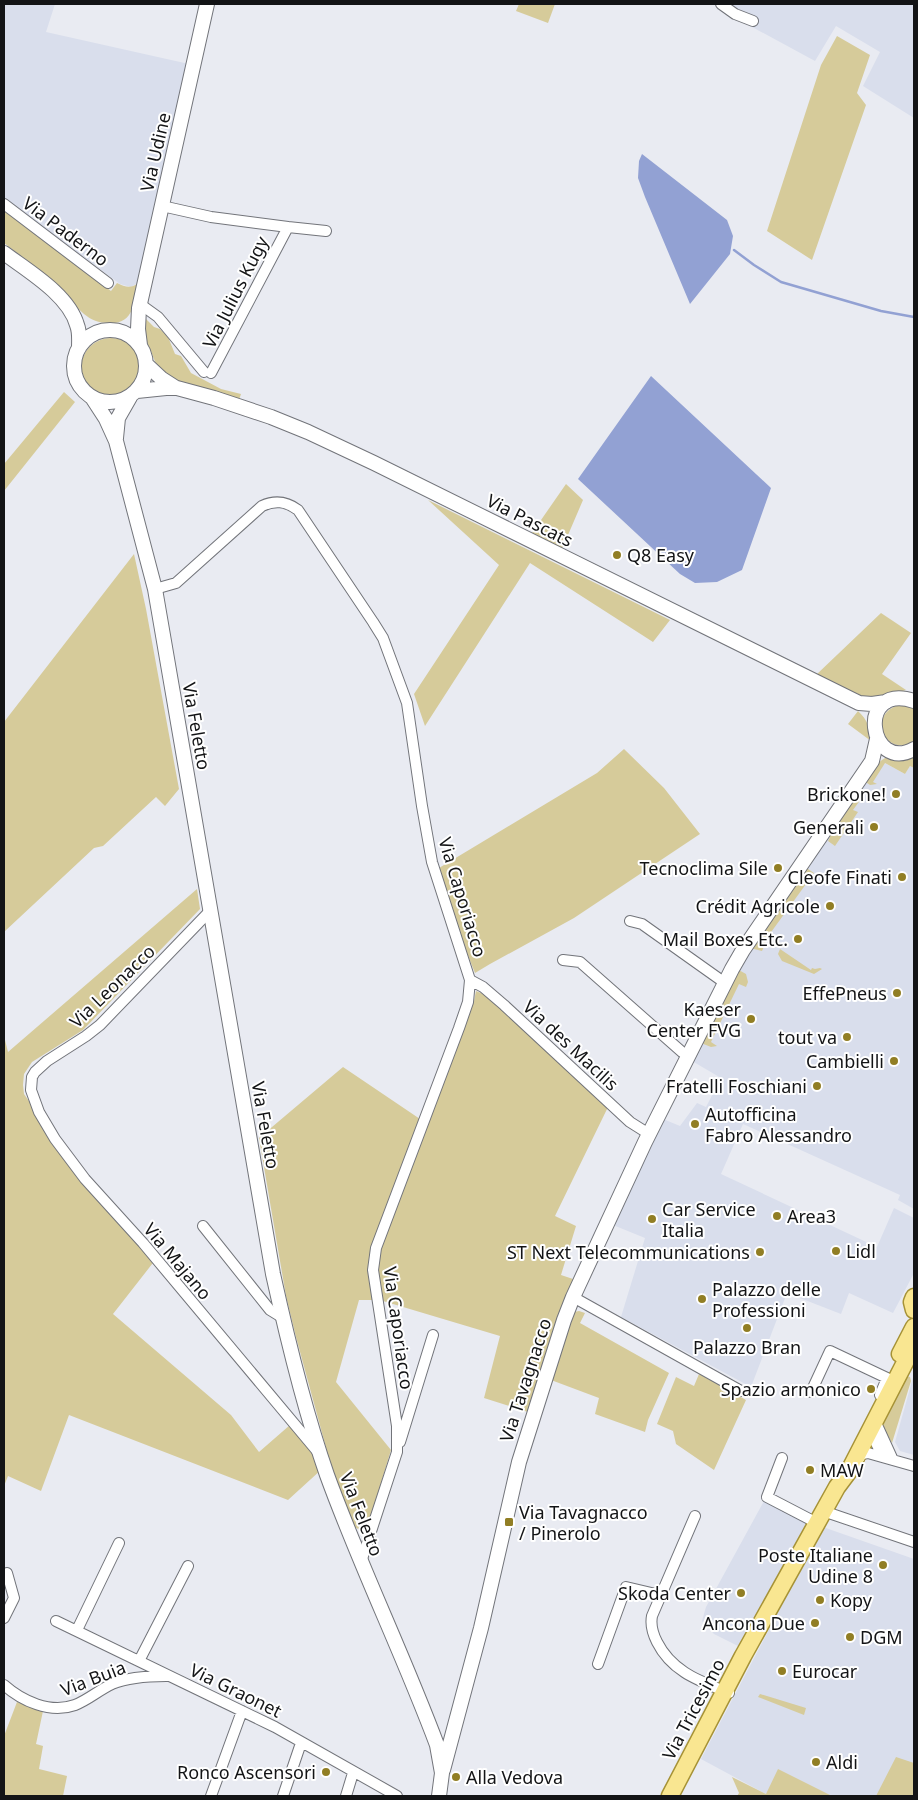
<svg xmlns="http://www.w3.org/2000/svg" width="918" height="1800" viewBox="0 0 918 1800" font-family="'Noto Sans',sans-serif">
<style>
.built{fill:#d9deec}
.green{fill:#d6cb9a}
.water{fill:#92a1d3}
.lines{fill:none;stroke-linecap:round;stroke-linejoin:round}
.stream{stroke:#92a1d3;stroke-width:2.5}
.street-casing{stroke:#72747a;stroke-width:12}
.secondary-casing{stroke:#72747a;stroke-width:16}
.primary-casing{stroke:#a69236;stroke-width:19}
.street{stroke:#fff;stroke-width:10}
.secondary{stroke:#fff;stroke-width:14}
.primary{stroke:#f9e691;stroke-width:16}
.poi-dot{fill:#917e24;stroke:#fff;stroke-width:2}
.labels{text-anchor:middle;dominant-baseline:central;stroke-width:4;stroke-linejoin:round;paint-order:stroke}
.street-label{font-size:18px;fill:#131416;stroke:#fff}
.poi-label{font-size:18px;fill:#131416;stroke:#fff;text-anchor:end}
</style>
<rect width="100%" height="100%" fill="#e9ebf2"/>
<path class="built" d="M 4,4 L 55,4 L 46,32 L 189,64 L 138,283 L 131,287 L 120,284 L 4,198 Z
M 719,4 L 914,4 L 914,118 L 863,86 L 880,52 L 836,26 L 815,61 L 717,8 Z
M 883,762 L 905,774 L 910,766 L 914,768 L 914,1209 L 898,1200 L 900,1195 L 743,1124 L 721,1174 L 877,1247 L 894,1208 L 914,1218 L 914,1273 L 893,1313 L 849,1293 L 841,1314 L 787,1293 L 751,1387 L 621,1317 L 645,1238 L 613,1225 L 663,1119 L 680,1126 L 697,1103 L 706,1107 L 721,1078 L 692,1061 L 742,960 L 862,784 Z
M 914,1374 L 914,1455 L 900,1451 L 895,1442 Z
M 764,1501 L 807,1524 L 742,1648 L 714,1634 L 702,1621 L 706,1607 Z
M 823,1527 L 914,1559 L 914,1796 L 766,1794 L 701,1759 Z"/>
<path class="green" d="M 519,4 L 555,4 L 548,23 L 516,11 Z
M 837,36 L 870,55 L 857,93 L 866,105 L 812,260 L 767,231 L 821,65 Z
M 4,211 L 111,291 L 117,283 C 125,287 131,289 138,283 C 134,303 134,325 108,323 C 99,323 91,320 84,314 C 74,306 68,294 58,286 C 41,270 22,257 4,243 Z
M 145,318 L 154,327 L 160,329 L 168,337 L 175,354 L 181,356 L 191,373 L 221,389 L 241,394 L 239,400 C 219,394 176,384 162,372 C 156,366 154,359 151,351 C 144,337 144,334 145,318 Z
M81 368a30 30 0 1 1 60 0a30 30 0 1 1-60 0Z
M 64,392 L 75,402 L 4,491 L 4,464 Z
M 566,484 L 583,500 L 562,549 L 532,533 Z
M 428,500 L 670,620 L 653,642 L 530,563 L 425,726 L 414,694 L 499,565 Z
M 134,554 L 146,609 L 179,789 L 165,806 L 156,797 L 103,846 L 94,848 L 4,932 L 4,722 Z
M 881,613 L 911,633 L 882,674 L 906,690 C 897,692 887,697 879,698 C 857,699 836,685 816,675 Z
M 899,705 L 906,705 L 914,709 L 914,741 C 885,759 866,714 899,705 Z
M 858,711 C 868,720 870,729 871,741 L 848,724 Z
M 624,749 L 664,788 L 700,834 L 574,918 L 490,964 L 475,973 L 434,871 L 597,773 Z
M 914,754 L 914,768 L 910,766 L 905,774 L 885,763 L 873,782 L 877,784 L 870,785 L 864,781 C 883,755 883,756 914,754 Z
M 854,795 L 861,799 L 853,810 L 858,812 L 835,846 L 828,841 L 830,837 L 827,836 Z
M 805,867 L 814,873 L 769,935 L 762,951 L 750,948 Z
M 197,889 L 200,909 L 83,1030 L 32,1062 L 24,1074 L 23,1085 L 24,1094 L 38,1114 L 156,1259 L 113,1314 L 231,1415 L 259,1452 L 290,1425 L 318,1459 L 322,1469 L 288,1500 L 69,1415 L 41,1491 L 8,1476 L 4,1486 L 4,1036 L 8,1052 Z
M 780,949 L 811,970 L 812,968 L 815,969 L 820,968 L 822,969 L 814,974 L 782,961 L 778,954 Z
M 737,969 L 746,974 L 748,982 L 746,987 L 739,984 L 711,1042 L 717,1046 L 711,1047 L 701,1043 Z
M 476,991 L 488,996 L 608,1107 L 555,1216 L 576,1226 L 561,1275 L 573,1279 L 564,1303 L 528,1412 L 484,1398 L 500,1336 L 383,1301 L 378,1274 L 379,1254 L 474,1001 Z
M 343,1067 L 420,1119 L 373,1244 L 375,1300 L 359,1300 L 336,1382 L 391,1450 L 368,1526 L 364,1531 L 361,1531 L 355,1527 L 342,1496 L 328,1455 L 296,1337 L 286,1296 L 259,1138 Z
M 579,1311 L 585,1313 L 580,1323 L 669,1373 L 648,1420 L 645,1432 L 595,1414 L 599,1398 L 551,1380 L 574,1312 Z
M 699,1374 L 746,1400 L 714,1470 L 676,1444 L 673,1431 L 657,1424 L 676,1377 L 694,1386 Z
M 906,1376 L 910,1377 L 911,1381 L 892,1443 L 884,1428 L 884,1421 Z
M 760,1694 L 806,1708 L 804,1715 L 758,1697 Z
M 17,1702 L 43,1711 L 36,1744 L 43,1746 L 39,1769 L 67,1776 L 63,1796 L 4,1796 L 4,1736 Z
M 896,1757 L 914,1763 L 914,1796 L 876,1796 Z
M 778,1769 L 832,1796 L 737,1796 L 739,1793 L 732,1777 L 766,1794 Z"/>
<path class="water" d="M 642,154 L 727,220 L 733,236 L 730,254 L 690,304 L 645,197 L 638,178 L 639,161 Z
M 651,376 L 771,488 L 742,570 L 717,582 L 695,583 L 680,574 L 578,479 Z"/>
<g class="lines">
<path class="stream" d="M 734,250 L 754,265 L 781,282 L 881,311 L 914,317"/>
<defs>
<path id="street" d="M 721,4 L 735,14 L 753,21
M 4,204 L 108,283
M 162,206 L 211,217 L 288,227 L 211,373
M 288,227 L 326,231
M 140,304 L 158,317 L 204,372
M 155,589 L 176,583 L 262,506 C 275,500 286,501 298,510 L 373,622 L 383,638 L 407,703 L 422,806 L 432,862 L 470,980 L 468,1002 L 459,1028 L 376,1248 L 373,1270 L 397,1426 L 397,1452 L 361,1562
M 210,911 L 100,1025 L 86,1036 L 47,1061 L 35,1072 L 32,1077 L 31,1090 L 39,1112 L 55,1139 L 85,1179 L 143,1243 L 317,1451
M 630,921 L 642,924 L 725,983
M 563,960 L 580,962 L 682,1052 L 689,1056
M 470,980 L 483,987 L 504,1005 L 630,1122 L 649,1134
M 203,1226 L 270,1310 L 283,1318
M 573,1297 L 741,1391
M 811,1392 L 830,1351 L 887,1378 L 880,1395
M 877,1417 L 877,1425 L 893,1460
M 869,1429 L 883,1457
M 400,1442 L 433,1335
M 782,1458 L 767,1497 L 817,1523
M 858,1460 L 862,1454 L 868,1453 L 914,1466
M 823,1511 L 914,1542
M 695,1516 L 652,1616 C 650,1626 653,1634 657,1642 C 672,1672 700,1681 729,1693
M 4,1618 L 14,1598 L 7,1573
M 56,1621 L 275,1727 L 397,1796
M 77,1630 L 119,1543
M 139,1661 L 188,1566
M 598,1664 L 626,1587 L 660,1595
M 4,1685 C 22,1701 50,1714 75,1705 C 88,1700 99,1690 112,1684 C 129,1677 148,1676 166,1676
M 211,1796 L 242,1711
M 283,1796 L 301,1743
M 346,1796 L 353,1773"/>
<path id="secondary" d="M 4,253 C 28,271 69,295 77,325 C 80,332 79,340 79,348
M74 366a36 36 0 1 1 72 0a36 36 0 1 1-72 0Z
M 140,345 L 138,329 L 139,308 L 207,4
M 147,365 L 162,379 L 176,388
M 137,391 L 166,388 L 177,388 L 214,398 L 271,417 L 308,432 L 374,463 L 859,703 L 872,704 L 886,702
M 93,399 L 106,419 L 116,441 L 155,589 L 273,1274 C 288,1342 304,1409 327,1475 C 360,1566 403,1654 437,1745 L 442,1773 L 439,1796
M 116,438 L 118,418 L 130,397
M 914,701 C 855,682 869,774 914,749
M 443,1770 L 481,1628 L 519,1462 L 564,1320 L 573,1297 L 645,1142 L 732,969 L 743,950 L 872,761 L 877,739"/>
<path id="primary" d="M 914,1297 L 912,1302 L 914,1310
M 900,1354 L 914,1327
M 670,1796 L 743,1656 L 837,1487 L 849,1471 L 914,1345"/>
</defs>
<use href="#street" class="street-casing"/>
<use href="#secondary" class="secondary-casing"/>
<use href="#primary" class="primary-casing"/>
<use href="#street" class="street"/>
<use href="#secondary" class="secondary"/>
<use href="#primary" class="primary"/>
</g>
<g class="poi-dot">
<circle cx="617" cy="555" r="5"/>
<circle cx="896" cy="794" r="5"/>
<circle cx="874" cy="827" r="5"/>
<circle cx="778" cy="868" r="5"/>
<circle cx="902" cy="877" r="5"/>
<circle cx="830" cy="906" r="5"/>
<circle cx="798" cy="939" r="5"/>
<circle cx="897" cy="993" r="5"/>
<circle cx="751" cy="1019" r="5"/>
<circle cx="847" cy="1037" r="5"/>
<circle cx="894" cy="1061" r="5"/>
<circle cx="817" cy="1086" r="5"/>
<circle cx="695" cy="1124" r="5"/>
<circle cx="777" cy="1216" r="5"/>
<circle cx="652" cy="1219" r="5"/>
<circle cx="836" cy="1251" r="5"/>
<circle cx="760" cy="1252" r="5"/>
<circle cx="702" cy="1299" r="5"/>
<circle cx="747" cy="1328" r="5"/>
<circle cx="871" cy="1389" r="5"/>
<circle cx="810" cy="1470" r="5"/>
<rect x="504" y="1517" width="10" height="10" rx="2.5"/>
<circle cx="883" cy="1565" r="5"/>
<circle cx="741" cy="1593" r="5"/>
<circle cx="820" cy="1600" r="5"/>
<circle cx="815" cy="1623" r="5"/>
<circle cx="850" cy="1637" r="5"/>
<circle cx="782" cy="1671" r="5"/>
<circle cx="816" cy="1762" r="5"/>
<circle cx="326" cy="1772" r="5"/>
<circle cx="456" cy="1777" r="5"/>
</g>
<g class="labels">
<g class="street-label">
<text transform="translate(155 152) rotate(-77)">Via Udine</text>
<text transform="translate(66 231) rotate(37)">Via Paderno</text>
<text transform="translate(235 292) rotate(-63)">Via Julius Kugy</text>
<text transform="translate(530 520) rotate(27)">Via Pascats</text>
<text transform="translate(197 726) rotate(80)">Via Feletto</text>
<text transform="translate(463 897) rotate(73)">Via Caporiacco</text>
<text transform="translate(112 986) rotate(-44)">Via Leonacco</text>
<text transform="translate(571 1045) rotate(43)">Via des Macilis</text>
<text transform="translate(266 1125) rotate(80)">Via Feletto</text>
<text transform="translate(178 1261) rotate(50)">Via Majano</text>
<text transform="translate(399 1328) rotate(82)">Via Caporiacco</text>
<text transform="translate(525 1380) rotate(-72)">Via Tavagnacco</text>
<text transform="translate(362 1514) rotate(69)">Via Feletto</text>
<text transform="translate(93 1678) rotate(-21)">Via Buia</text>
<text transform="translate(236 1690) rotate(26)">Via Graonet</text>
<text transform="translate(693 1709) rotate(-62)">Via Tricesimo</text>
</g>
<g class="poi-label">
<text x="627" y="555" text-anchor="start">Q8 Easy</text>
<text x="886" y="794">Brickone!</text>
<text x="864" y="827">Generali</text>
<text x="768" y="868">Tecnoclima Sile</text>
<text x="892" y="877">Cleofe Finati</text>
<text x="820" y="906">Crédit Agricole</text>
<text x="788" y="939">Mail Boxes Etc.</text>
<text x="887" y="993">EffePneus</text>
<text x="741" y="1009">Kaeser<tspan x="741" dy="21">Center FVG</tspan></text>
<text x="837" y="1037">tout va</text>
<text x="884" y="1061">Cambielli</text>
<text x="807" y="1086">Fratelli Foschiani</text>
<text x="705" y="1114" text-anchor="start">Autofficina<tspan x="705" dy="21">Fabro Alessandro</tspan></text>
<text x="662" y="1209" text-anchor="start">Car Service<tspan x="662" dy="21">Italia</tspan></text>
<text x="787" y="1216" text-anchor="start">Area3</text>
<text x="846" y="1251" text-anchor="start">Lidl</text>
<text x="750" y="1252">ST Next Telecommunications</text>
<text x="712" y="1289" text-anchor="start">Palazzo delle<tspan x="712" dy="21">Professioni</tspan></text>
<text x="747" y="1347" text-anchor="middle">Palazzo Bran</text>
<text x="861" y="1389">Spazio armonico</text>
<text x="820" y="1470" text-anchor="start">MAW</text>
<text x="519" y="1512" text-anchor="start">Via Tavagnacco<tspan x="519" dy="21">/ Pinerolo</tspan></text>
<text x="873" y="1555">Poste Italiane<tspan x="873" dy="21">Udine 8</tspan></text>
<text x="731" y="1593">Skoda Center</text>
<text x="830" y="1600" text-anchor="start">Kopy</text>
<text x="805" y="1623">Ancona Due</text>
<text x="860" y="1637" text-anchor="start">DGM</text>
<text x="792" y="1671" text-anchor="start">Eurocar</text>
<text x="826" y="1762" text-anchor="start">Aldi</text>
<text x="316" y="1772">Ronco Ascensori</text>
<text x="466" y="1777" text-anchor="start">Alla Vedova</text>
</g>
</g>
<rect width="918" height="1800" fill="none" stroke="#131416" stroke-width="10"/>
</svg>
